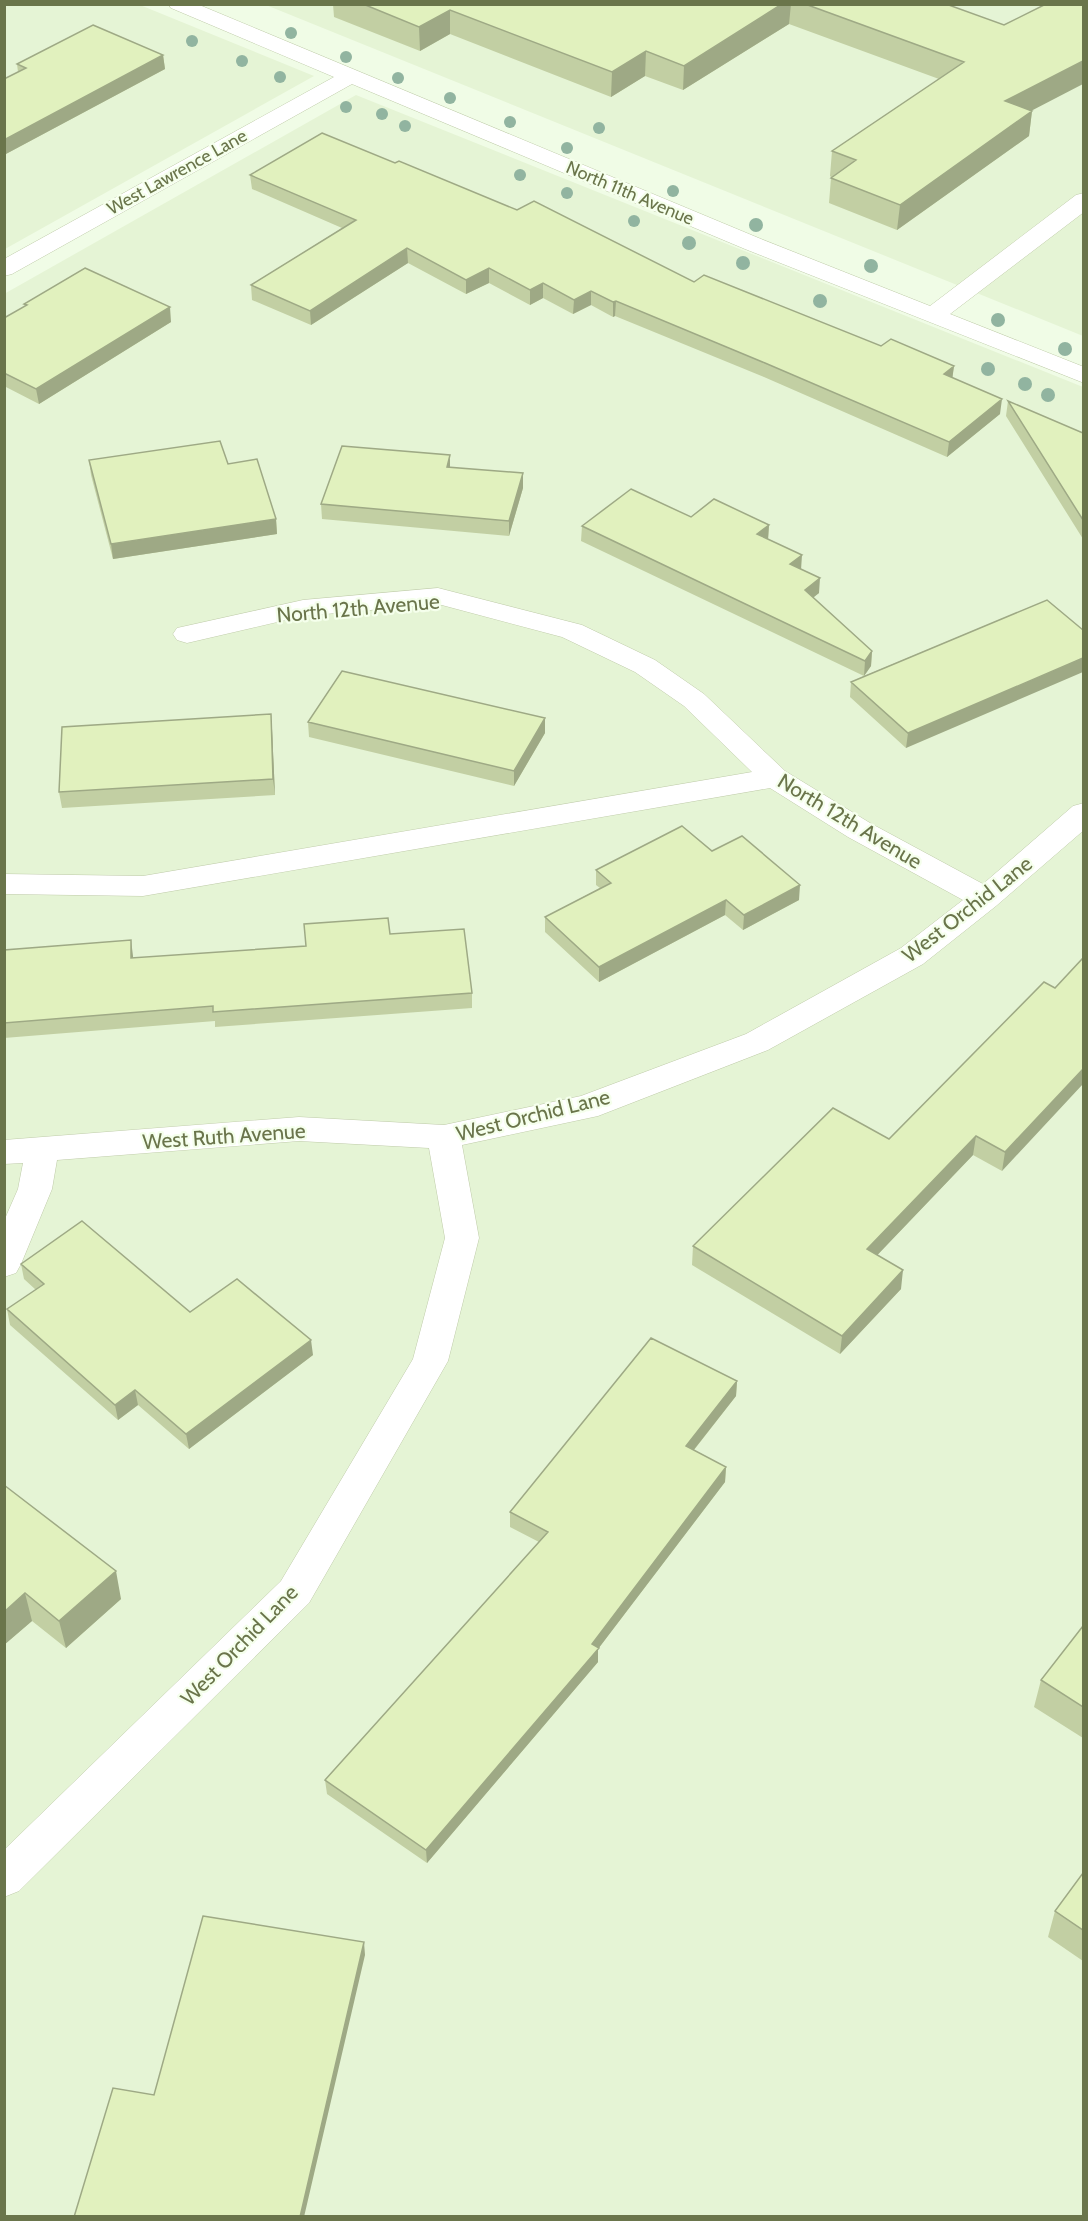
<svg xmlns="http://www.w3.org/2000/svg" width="1088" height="2221" viewBox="0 0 1088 2221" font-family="Cabin,sans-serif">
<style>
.residential{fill:#e5f4d5}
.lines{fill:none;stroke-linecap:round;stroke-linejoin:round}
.minor-casing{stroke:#bfcba9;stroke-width:1}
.minor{fill:#fff;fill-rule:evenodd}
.tree{fill:#91b4a0}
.wall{fill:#c2cfa3}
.shaded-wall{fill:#9ea985}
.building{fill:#e1f1be;stroke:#9ea985;stroke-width:1.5}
.labels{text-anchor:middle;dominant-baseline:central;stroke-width:4.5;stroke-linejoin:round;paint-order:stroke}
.far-street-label{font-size:18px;fill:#6a754b;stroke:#f5ffec}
.street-label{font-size:21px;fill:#6a754b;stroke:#f5ffec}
</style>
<rect width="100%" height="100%" fill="#f0fce6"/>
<path class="residential" d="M 5,5 L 140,5 L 314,76 L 5,249 Z
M 266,5 L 1083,5 L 1083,336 Z
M 356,95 L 1083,387 L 1083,2216 L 5,2216 L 4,294 Z"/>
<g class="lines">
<defs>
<path id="minor" d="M 168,4 L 197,4 L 761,239 L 930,306 L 1076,195 L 1084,193 L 1084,212 L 950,314 L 1084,367 L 1084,383 L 745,249 L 352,84 L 12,274 L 4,276 L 4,259 L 334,77 L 171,8 Z
M 438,588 L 582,625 L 655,660 L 704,694 L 785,771 L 870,823 L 983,884 L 1073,806 L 1084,803 L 1084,830 L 996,906 L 923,964 L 768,1050 L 598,1116 L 462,1145 L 479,1238 L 448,1361 L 309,1603 L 19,1891 L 4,1897 L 4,1850 L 281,1581 L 413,1359 L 445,1238 L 429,1148 L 299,1141 L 57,1160 L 52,1189 L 21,1264 L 16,1273 L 4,1277 L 4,1221 L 18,1189 L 23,1163 L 4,1164 L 4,1140 L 299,1117 L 444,1125 L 581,1096 L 746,1034 L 901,948 L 963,900 L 848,837 L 770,788 L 143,896 L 4,894 L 4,874 L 143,876 L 752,772 L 684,706 L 635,672 L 562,637 L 438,604 L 303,616 L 187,643 L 177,640 L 173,634 L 177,628 L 303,600 Z"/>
</defs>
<use href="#minor" class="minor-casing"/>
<use href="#minor" class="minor"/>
</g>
<g class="tree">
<circle cx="291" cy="33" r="6"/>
<circle cx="192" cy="41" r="6"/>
<circle cx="346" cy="57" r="6"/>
<circle cx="242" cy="61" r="6"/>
<circle cx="280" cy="77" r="6"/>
<circle cx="398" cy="78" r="6"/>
<circle cx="450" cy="98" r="6"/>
<circle cx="346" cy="107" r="6"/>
<circle cx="382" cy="114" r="6"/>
<circle cx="510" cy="122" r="6"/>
<circle cx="405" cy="126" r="6"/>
<circle cx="599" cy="128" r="6"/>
<circle cx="567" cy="148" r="6"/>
<circle cx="520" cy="175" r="6"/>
<circle cx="673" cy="191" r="6"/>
<circle cx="567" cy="193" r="6"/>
<circle cx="634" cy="221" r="6"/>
<circle cx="756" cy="225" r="7"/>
<circle cx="689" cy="243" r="7"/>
<circle cx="743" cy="263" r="7"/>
<circle cx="871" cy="266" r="7"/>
<circle cx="820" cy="301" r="7"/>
<circle cx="998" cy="320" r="7"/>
<circle cx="1065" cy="349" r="7"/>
<circle cx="988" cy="369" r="7"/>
<circle cx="1025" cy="384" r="7"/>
<circle cx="1048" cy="395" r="7"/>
</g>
<path class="wall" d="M 333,4 L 946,4 L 1032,111 L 1029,136 L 897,230 L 829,203 L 831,178 L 831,177 L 830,176 L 832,151 L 939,79 L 789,24 L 683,90 L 645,76 L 611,97 L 450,34 L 420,51 L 334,17 Z
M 163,55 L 165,69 L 4,155 L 4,79 L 18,72 L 17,64 Z
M 395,163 L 694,282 L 881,346 L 954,366 L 952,378 L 1000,414 L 947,457 L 764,377 L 615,316 L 613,317 L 591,305 L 573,314 L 543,298 L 530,305 L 489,283 L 466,294 L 408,263 L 311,325 L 252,300 L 251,285 L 342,228 L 252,189 L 250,175 Z
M 24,304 L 171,322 L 39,404 L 4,386 L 4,318 L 25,306 Z
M 1008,401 L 1083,433 L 1083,539 L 1006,416 Z
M 89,460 L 228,464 L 276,519 L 277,534 L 113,559 L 91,475 Z
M 450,467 L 523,488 L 509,536 L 322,519 L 321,504 Z
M 691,517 L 769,525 L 768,539 L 801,569 L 819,593 L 813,597 L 872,651 L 871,666 L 864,676 L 1047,600 L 906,748 L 850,697 L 851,682 L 864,676 L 581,541 L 582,526 Z
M 308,722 L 545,733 L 514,786 L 309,737 Z
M 272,729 L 275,795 L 62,808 L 59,792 Z
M 712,851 L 799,900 L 743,930 L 725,915 L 599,982 L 545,932 L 545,917 L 600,888 L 596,885 L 596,870 Z
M 390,934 L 472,993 L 472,1008 L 215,1027 L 215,1021 L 4,1038 L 4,950 L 133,958 L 306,946 Z
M 1055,988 L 1002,1171 L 973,1155 L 877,1255 L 901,1289 L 840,1354 L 692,1265 L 693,1246 L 889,1139 Z
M 21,1264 L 190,1312 L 313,1355 L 189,1449 L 138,1405 L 118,1420 L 10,1325 L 7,1309 L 36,1290 L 24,1279 Z
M 737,1381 L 736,1396 L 694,1450 L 726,1467 L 725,1482 L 598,1649 L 598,1662 L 427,1863 L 327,1794 L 325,1780 L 539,1542 L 510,1527 L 510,1512 Z
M 4,1485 L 121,1599 L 66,1648 L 32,1621 L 4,1645 Z
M 1083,1626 L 1083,1738 L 1034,1707 L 1041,1680 Z
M 1083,1873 L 1083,1961 L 1048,1937 L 1055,1911 Z"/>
<path class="shaded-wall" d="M 782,4 L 791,4 L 789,24 L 683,90 L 684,66 Z
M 450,10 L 450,34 L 420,51 L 419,27 Z
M 646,51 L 645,76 L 611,97 L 612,72 Z
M 163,55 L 165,69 L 4,155 L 4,140 Z
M 1083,61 L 1083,84 L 1002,126 L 1005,101 Z
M 1032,111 L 1029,136 L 897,230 L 900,205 Z
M 407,248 L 408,263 L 311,325 L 310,311 Z
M 489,268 L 489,283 L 466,294 L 466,280 Z
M 543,283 L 543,298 L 530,305 L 530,290 Z
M 591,291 L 591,305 L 573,314 L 574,300 Z
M 616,301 L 615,316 L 613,317 L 613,302 Z
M 170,307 L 171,322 L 39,404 L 36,389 Z
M 954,366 L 952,381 L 944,374 Z
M 1002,399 L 1000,414 L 947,457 L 949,442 Z
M 450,455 L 450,470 L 447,467 Z
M 523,473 L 523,488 L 509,536 L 509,521 Z
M 276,519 L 277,534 L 113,559 L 111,544 Z
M 769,525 L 768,540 L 757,534 Z
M 802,555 L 801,570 L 790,564 Z
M 820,578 L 819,593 L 804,605 L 805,590 Z
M 872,651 L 871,666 L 864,676 L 865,661 Z
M 1083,658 L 1083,672 L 906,748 L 908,733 Z
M 271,714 L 272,729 L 275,795 L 273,779 Z
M 545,718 L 545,733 L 514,786 L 514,771 Z
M 800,885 L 799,900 L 743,930 L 744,915 Z
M 726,900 L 725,915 L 599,982 L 599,967 Z
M 131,940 L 133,956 L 133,973 L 131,958 Z
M 1083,1069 L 1083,1084 L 1002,1171 L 1005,1152 Z
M 976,1136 L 973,1155 L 865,1268 L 867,1249 Z
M 903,1270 L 901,1289 L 840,1354 L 842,1336 Z
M 311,1340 L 313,1355 L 189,1449 L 186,1434 Z
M 737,1381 L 736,1396 L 685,1461 L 686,1446 Z
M 135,1390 L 138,1405 L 118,1420 L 115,1405 Z
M 726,1467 L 725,1482 L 598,1649 L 598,1662 L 427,1863 L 426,1850 L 592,1644 Z
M 116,1571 L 121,1599 L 66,1648 L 59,1621 Z
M 25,1593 L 32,1621 L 4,1645 L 4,1612 Z
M 364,1942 L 365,1955 L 304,2217 L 300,2217 Z"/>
<path class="building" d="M 363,4 L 782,4 L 684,66 L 646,51 L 612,72 L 450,10 L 419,27 Z
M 805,4 L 946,4 L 1004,25 L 1046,4 L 1083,4 L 1083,61 L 1005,101 L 1032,111 L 900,205 L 831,178 L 856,160 L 832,151 L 964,62 Z
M 93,25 L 163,55 L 4,140 L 4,79 L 26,68 L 17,64 Z
M 322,133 L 395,163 L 399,161 L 517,210 L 534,201 L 694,282 L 704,275 L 881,346 L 891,339 L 954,366 L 944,374 L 1002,399 L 949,442 L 765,363 L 616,301 L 613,302 L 591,291 L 574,300 L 543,283 L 530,290 L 489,268 L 466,280 L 407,248 L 310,311 L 251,285 L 356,220 L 250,175 Z
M 85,268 L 170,307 L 36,389 L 4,373 L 4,318 L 27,305 L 24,304 Z
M 1008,401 L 1083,433 L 1083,520 Z
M 220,441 L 228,464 L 257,459 L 276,519 L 111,544 L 89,460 Z
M 342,446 L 450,455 L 447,467 L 523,473 L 509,521 L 321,504 Z
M 631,489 L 691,517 L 714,499 L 769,525 L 757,534 L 802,555 L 790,564 L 820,578 L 805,590 L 872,651 L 865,661 L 582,526 Z
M 1047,600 L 1083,630 L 1083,658 L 908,733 L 851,682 Z
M 342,671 L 545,718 L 514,771 L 308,722 Z
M 271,714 L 273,779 L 59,792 L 62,727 Z
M 682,826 L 712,851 L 742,836 L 800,885 L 744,915 L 726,900 L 599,967 L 545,917 L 611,883 L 596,870 Z
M 388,918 L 390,934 L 464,929 L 472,993 L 213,1012 L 213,1006 L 4,1023 L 4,950 L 131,940 L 131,958 L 306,946 L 304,924 Z
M 1083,958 L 1083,1069 L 1005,1152 L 976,1136 L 867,1249 L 903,1270 L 842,1336 L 693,1246 L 833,1108 L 889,1139 L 1044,982 L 1055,988 Z
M 82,1221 L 190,1312 L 237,1279 L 311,1340 L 186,1434 L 135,1390 L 115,1405 L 7,1309 L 44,1284 L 21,1264 Z
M 651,1338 L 737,1381 L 686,1446 L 726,1467 L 592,1644 L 599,1648 L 426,1850 L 325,1780 L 548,1532 L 510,1512 Z
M 4,1485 L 116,1571 L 59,1621 L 25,1593 L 4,1612 Z
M 1083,1626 L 1083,1707 L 1041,1680 Z
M 1083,1873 L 1083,1930 L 1055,1911 Z
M 203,1916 L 364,1942 L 300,2217 L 74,2217 L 113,2088 L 154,2095 Z"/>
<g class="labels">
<g class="far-street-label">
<text transform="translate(177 172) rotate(-29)">West Lawrence Lane</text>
<text transform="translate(630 193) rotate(23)">North 11th Avenue</text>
</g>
<g class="street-label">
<text transform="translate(358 608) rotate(-5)">North 12th Avenue</text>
<text transform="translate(850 821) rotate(31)">North 12th Avenue</text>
<text transform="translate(967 909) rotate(-38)">West Orchid Lane</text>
<text transform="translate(533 1115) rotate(-14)">West Orchid Lane</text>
<text transform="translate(224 1136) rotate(-4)">West Ruth Avenue</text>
<text transform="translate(239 1645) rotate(-46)">West Orchid Lane</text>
</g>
</g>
<rect width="1088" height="2221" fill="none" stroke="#6a754b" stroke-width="12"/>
</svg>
